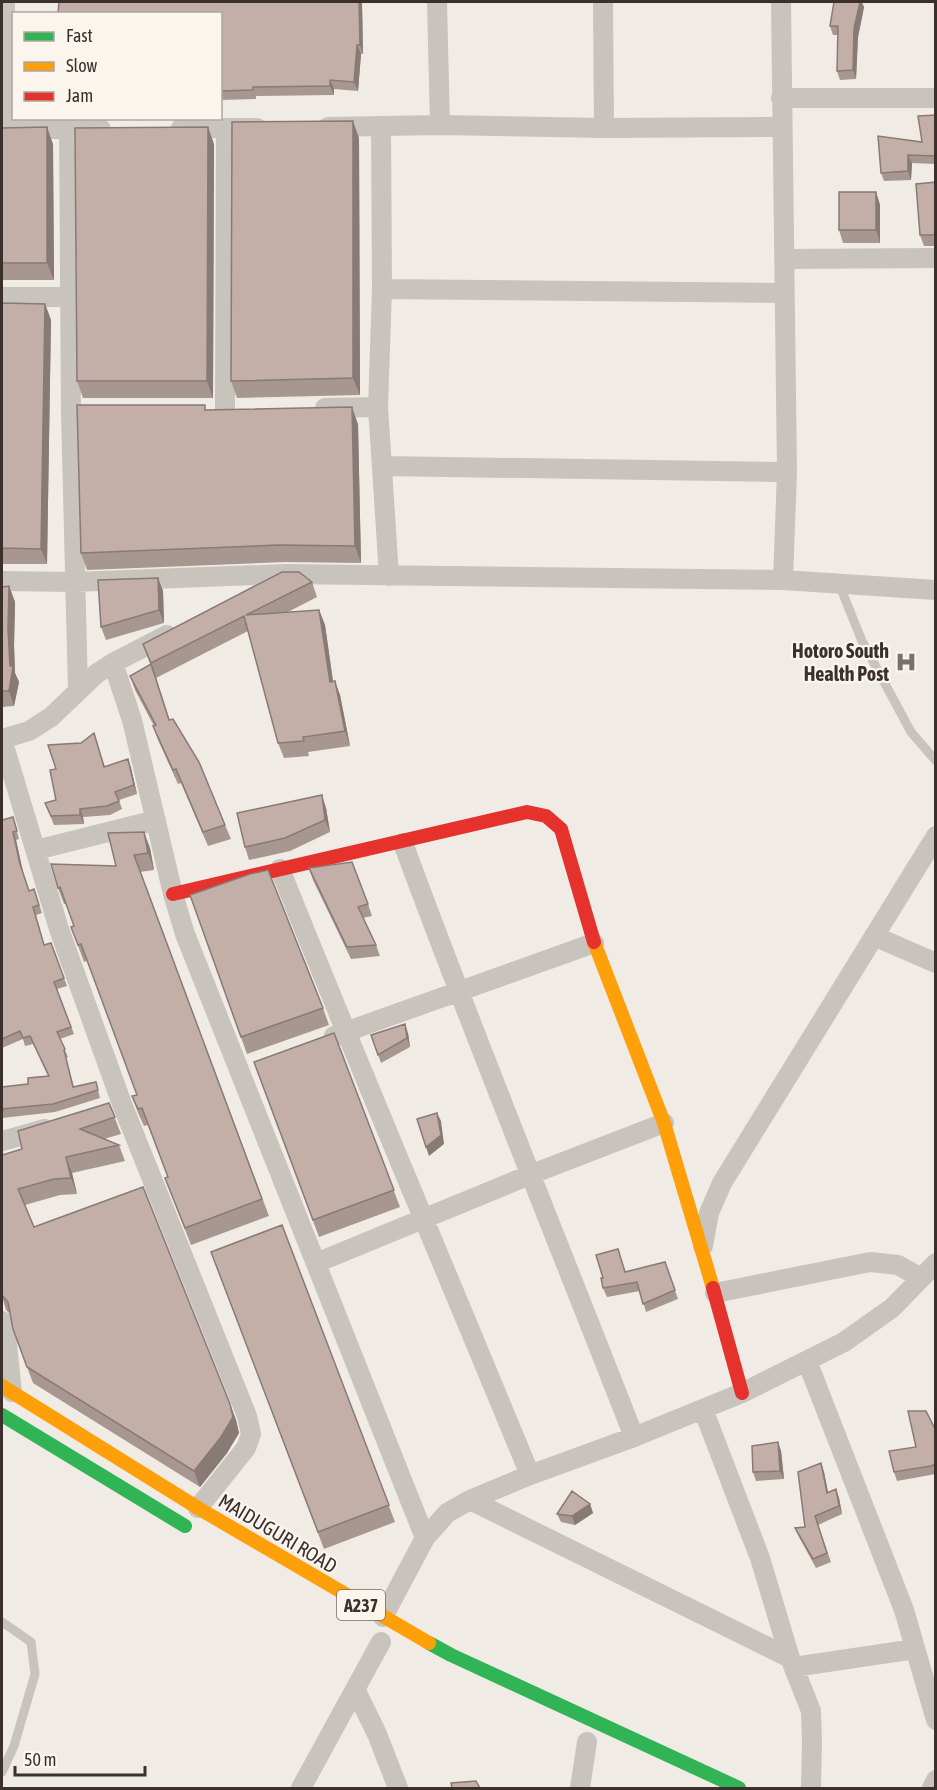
<svg xmlns="http://www.w3.org/2000/svg" width="937" height="1790" viewBox="0 0 937 1790" font-family="'Asap Condensed',sans-serif">
<style>
.lines{fill:none;stroke-linecap:round;stroke-linejoin:round}
.lane{stroke:#c9c3be;stroke-width:9}
.street{stroke:#c9c3be;stroke-width:20}
.fast{stroke:#30b455;stroke-width:14}
.slow{stroke:#ff9f0a;stroke-width:14}
.jam{stroke:#e5322d;stroke-width:14}
.wall{fill:#a89690}
.shaded-wall{fill:#887a75}
.building{fill:#c3afa7;stroke:#887a75;stroke-width:1.5}
.labels{text-anchor:middle;dominant-baseline:central;stroke-width:4.5;stroke-linejoin:round;paint-order:stroke}
.shield{fill:#fbf5ee;stroke:#756b66;stroke-width:1.5}
.shield-label{font-size:18px;font-weight:bold;fill:#3b302b}
.poi-label{font-size:20px;font-weight:bold;fill:#3b302b;stroke:#fbf5ee;text-anchor:end}
.street-label{font-size:20px;fill:#3b302b;stroke:#fbf5ee}
</style>
<rect width="100%" height="100%" fill="#f0ebe5"/>
<g class="lines">
<path class="lane" d="M 839,584 L 862,641 L 911,732 L 936,761
M 2,1622 L 31,1642 L 35,1674 L 14,1746 L 2,1772"/>
<path class="street" d="M 5,2 L 5,129
M 437,2 L 440,125
M 603,2 L 604,128
M 781,2 L 787,472 L 783,580
M 781,98 L 936,98
M 381,126 L 382,289 L 378,407 L 389,576
M 328,127 L 440,125 L 604,128 L 782,127
M 181,128 L 257,128
M 2,129 L 101,129
M 69,129 L 71,414 L 78,690
M 784,259 L 936,258
M 382,289 L 784,293
M 2,297 L 69,297
M 325,408 L 378,407
M 225,410 L 226,128
M 382,466 L 787,472
M 2,581 L 74,582 L 285,574 L 783,580 L 936,590
M 113,663 L 132,720 L 173,894 L 185,934 L 425,1538
M 2,739 L 59,929 L 122,1104 L 247,1416 L 251,1434 L 246,1448 L 198,1508
M 2,739 L 29,731 L 51,717 L 96,674 L 113,663 L 167,635
M 403,843 C 476,1042 557,1239 634,1437
M 36,850 L 156,820
M 280,869 C 361,1072 447,1273 530,1475
M 874,936 L 936,963
M 334,1036 L 594,943
M 2,1141 L 45,1129
M 703,1246 L 709,1213 L 722,1183 L 936,836
M 316,1263 L 532,1174 L 664,1123
M 715,1293 L 870,1262 L 898,1265 L 921,1278
M 2,1321 L 6,1335 L 12,1392
M 807,1361 L 904,1610 L 936,1720
M 703,1409 L 760,1558 L 790,1658 L 811,1711 L 812,1741 L 811,1788
M 470,1500 L 790,1658
M 383,1617 L 425,1538 L 447,1513 L 470,1500 L 530,1475 L 634,1437 L 742,1393 L 844,1342 L 892,1308 L 936,1263
M 794,1667 L 915,1649
M 356,1691 L 377,1734 L 398,1788
M 301,1788 L 381,1642
M 580,1788 L 587,1742
M 932,1788 L 936,1780"/>
<path class="fast" d="M 2,1415 L 185,1526
M 429,1643 L 451,1655 L 739,1788"/>
<path class="slow" d="M 594,942 L 664,1123 L 713,1288
M 2,1386 L 198,1508 L 429,1643"/>
<path class="jam" d="M 173,894 L 527,812 L 546,816 L 561,829 L 594,942
M 713,1288 L 742,1393"/>
</g>
<path class="wall" d="M 362,2 L 363,54 L 361,54 L 358,91 L 334,89 L 334,95 L 256,96 L 256,99 L 220,100 L 220,14 Z
M 864,7 L 858,37 L 856,79 L 840,80 L 837,71 L 837,35 L 833,35 L 830,26 Z
M 936,115 L 936,164 L 912,163 L 911,180 L 884,181 L 881,173 L 922,142 Z
M 2,128 L 53,144 L 54,280 L 2,280 Z
M 359,138 L 360,395 L 237,398 L 231,381 Z
M 214,144 L 213,398 L 83,398 L 77,381 Z
M 936,182 L 936,246 L 924,246 L 920,235 Z
M 876,192 L 880,205 L 880,243 L 843,243 L 839,230 Z
M 2,303 L 45,304 L 51,320 L 47,564 L 2,564 Z
M 207,410 L 358,424 L 361,563 L 285,562 L 87,570 L 81,553 Z
M 158,578 L 163,591 L 164,623 L 106,640 L 101,627 Z
M 312,582 L 317,597 L 286,613 L 319,610 L 325,625 L 333,681 L 340,695 L 350,746 L 308,752 L 309,756 L 284,758 L 278,743 L 248,631 L 156,678 L 169,720 L 225,825 L 231,839 L 208,846 L 181,783 L 178,784 L 158,740 L 153,726 L 154,726 L 135,690 L 130,676 L 150,664 L 143,644 Z
M 9,586 L 15,602 L 14,645 L 15,673 L 19,682 L 14,706 L 2,707 L 2,587 Z
M 97,742 L 105,767 L 128,759 L 131,768 L 137,794 L 119,800 L 122,809 L 110,815 L 83,817 L 84,824 L 54,825 L 45,803 L 56,800 Z
M 326,808 L 330,832 L 290,851 L 249,860 L 245,847 Z
M 13,817 L 19,839 L 16,840 L 23,872 L 29,891 L 34,889 L 42,913 L 36,915 L 44,945 L 51,943 L 67,986 L 57,989 L 74,1034 L 60,1039 L 68,1057 L 66,1058 L 74,1087 L 96,1082 L 100,1098 L 55,1112 L 2,1118 L 2,1087 L 28,1084 L 48,1076 L 33,1044 L 25,1046 L 23,1039 L 2,1048 L 2,820 Z
M 108,833 L 150,848 L 154,870 L 140,872 L 269,1216 L 191,1245 L 165,1178 L 168,1178 L 148,1125 L 144,1126 L 138,1113 L 132,1096 L 137,1095 L 87,961 L 84,962 L 71,927 L 74,926 L 66,904 L 64,904 L 58,888 L 116,866 Z
M 309,868 L 368,904 L 372,916 L 363,918 L 376,945 L 380,956 L 351,959 L 313,880 Z
M 190,895 L 323,1008 L 329,1025 L 247,1054 Z
M 334,1033 L 400,1207 L 319,1237 L 254,1062 Z
M 408,1033 L 410,1047 L 381,1063 L 371,1035 Z
M 109,1103 L 121,1134 L 104,1139 L 119,1145 L 125,1161 L 72,1173 L 77,1194 L 60,1195 L 25,1205 L 34,1227 L 230,1404 L 236,1420 L 239,1433 L 227,1453 L 200,1487 L 33,1383 L 13,1329 L 10,1314 L 6,1310 L 2,1297 L 2,1155 L 22,1149 Z
M 282,1225 L 395,1522 L 324,1549 L 211,1252 Z
M 665,1262 L 678,1299 L 646,1312 L 640,1291 L 607,1297 L 603,1288 L 626,1272 Z
M 936,1431 L 936,1474 L 897,1481 L 894,1472 L 916,1447 Z
M 778,1442 L 781,1451 L 784,1479 L 756,1481 L 753,1472 Z
M 821,1463 L 824,1472 L 828,1493 L 836,1489 L 839,1498 L 842,1514 L 818,1525 L 831,1562 L 816,1568 L 799,1537 L 795,1528 L 805,1527 Z
M 590,1504 L 593,1513 L 575,1525 L 561,1522 L 557,1514 Z"/>
<path class="shaded-wall" d="M 359,2 L 362,2 L 363,54 L 360,45 Z
M 860,2 L 862,2 L 864,7 L 858,37 L 856,79 L 853,70 L 854,28 Z
M 357,45 L 361,54 L 358,91 L 354,82 Z
M 330,80 L 334,89 L 334,95 L 330,86 Z
M 353,121 L 359,138 L 360,395 L 353,378 Z
M 47,127 L 53,144 L 54,280 L 47,263 Z
M 208,127 L 214,144 L 213,398 L 207,381 Z
M 908,155 L 912,163 L 911,180 L 908,171 Z
M 876,192 L 880,205 L 880,243 L 876,230 Z
M 45,304 L 51,320 L 47,564 L 41,549 Z
M 352,407 L 358,424 L 361,563 L 355,546 Z
M 158,578 L 163,591 L 164,623 L 159,610 Z
M 9,586 L 15,602 L 14,645 L 15,673 L 19,682 L 14,706 L 9,691 L 10,666 L 8,629 Z
M 319,610 L 325,625 L 335,696 L 330,682 Z
M 151,664 L 156,678 L 174,734 L 169,720 Z
M 335,681 L 340,695 L 350,746 L 345,731 Z
M 128,759 L 131,768 L 137,794 L 134,785 Z
M 322,795 L 326,808 L 330,832 L 325,820 Z
M 80,809 L 83,817 L 84,824 L 80,815 Z
M 13,832 L 16,840 L 23,872 L 20,864 Z
M 144,832 L 150,848 L 154,870 L 148,853 Z
M 405,1024 L 408,1033 L 410,1047 L 407,1038 Z
M 437,1113 L 441,1121 L 444,1144 L 429,1156 L 426,1147 Z
M 66,1157 L 72,1173 L 77,1194 L 71,1178 Z
M 230,1404 L 236,1420 L 239,1433 L 227,1453 L 200,1487 L 194,1471 Z
M 778,1442 L 781,1451 L 784,1479 L 780,1471 Z
M 821,1463 L 824,1472 L 830,1502 L 827,1493 Z
M 836,1489 L 839,1498 L 842,1514 L 839,1506 Z
M 590,1504 L 593,1513 L 575,1525 L 572,1516 Z"/>
<path class="building" d="M 59,2 L 359,2 L 360,45 L 357,45 L 354,82 L 330,80 L 330,86 L 253,87 L 253,90 L 220,91 L 220,14 L 58,14 Z
M 834,2 L 860,2 L 854,28 L 853,70 L 837,71 L 838,26 L 830,26 Z
M 936,115 L 936,156 L 908,155 L 908,171 L 881,173 L 878,136 L 922,142 L 918,116 Z
M 353,121 L 353,378 L 231,381 L 232,122 Z
M 47,127 L 47,263 L 2,263 L 2,128 Z
M 208,127 L 207,381 L 77,381 L 75,128 Z
M 936,182 L 936,235 L 920,235 L 916,184 Z
M 839,192 L 876,192 L 876,230 L 839,230 Z
M 2,303 L 45,304 L 41,549 L 2,548 Z
M 77,405 L 205,405 L 205,410 L 352,407 L 355,546 L 278,545 L 81,553 Z
M 282,572 L 299,572 L 312,582 L 246,615 L 319,610 L 330,682 L 335,681 L 345,731 L 303,737 L 304,741 L 278,743 L 244,616 L 151,663 L 143,644 Z
M 158,578 L 159,610 L 101,627 L 98,580 Z
M 9,586 L 8,629 L 10,666 L 13,666 L 9,691 L 2,691 L 2,587 Z
M 151,664 L 169,720 L 173,719 L 199,762 L 225,825 L 203,832 L 176,769 L 173,770 L 153,726 L 156,725 L 130,676 Z
M 94,733 L 104,767 L 128,759 L 134,785 L 115,792 L 119,801 L 107,806 L 80,809 L 80,815 L 51,816 L 45,803 L 56,800 L 50,770 L 56,769 L 48,745 L 81,743 Z
M 322,795 L 325,820 L 285,838 L 245,847 L 237,813 Z
M 13,817 L 17,831 L 13,832 L 20,864 L 29,891 L 34,889 L 39,905 L 33,907 L 44,945 L 51,943 L 64,978 L 54,982 L 71,1027 L 57,1032 L 65,1049 L 64,1050 L 73,1087 L 96,1082 L 98,1090 L 53,1104 L 2,1109 L 2,1087 L 28,1084 L 28,1078 L 49,1076 L 30,1036 L 23,1038 L 20,1031 L 2,1039 L 2,820 Z
M 144,832 L 148,853 L 134,855 L 262,1199 L 185,1228 L 165,1178 L 168,1177 L 142,1108 L 138,1109 L 132,1096 L 137,1095 L 81,944 L 78,945 L 71,927 L 74,926 L 60,887 L 58,888 L 51,864 L 116,866 L 108,833 Z
M 352,862 L 368,904 L 358,907 L 376,945 L 347,947 L 309,868 Z
M 268,870 L 323,1008 L 241,1037 L 190,895 L 250,874 Z
M 405,1024 L 407,1038 L 378,1055 L 371,1035 Z
M 334,1033 L 394,1190 L 313,1220 L 254,1062 Z
M 109,1103 L 115,1117 L 80,1129 L 119,1145 L 66,1157 L 71,1178 L 54,1179 L 18,1189 L 34,1227 L 143,1187 L 230,1404 L 233,1417 L 221,1437 L 194,1471 L 27,1367 L 13,1329 L 8,1302 L 2,1295 L 2,1155 L 22,1149 L 18,1131 Z
M 437,1113 L 441,1135 L 426,1147 L 417,1119 Z
M 282,1225 L 389,1505 L 318,1532 L 211,1252 Z
M 618,1249 L 625,1272 L 665,1262 L 675,1290 L 643,1304 L 637,1282 L 603,1288 L 601,1278 L 603,1278 L 596,1255 Z
M 908,1411 L 926,1411 L 936,1431 L 936,1464 L 931,1466 L 894,1472 L 889,1451 L 916,1447 Z
M 778,1442 L 780,1471 L 753,1472 L 752,1446 Z
M 821,1463 L 827,1493 L 836,1489 L 839,1506 L 815,1516 L 827,1553 L 813,1559 L 795,1528 L 805,1527 L 798,1472 Z
M 572,1491 L 590,1504 L 572,1516 L 557,1514 Z
M 476,1781 L 480,1788 L 452,1788 L 451,1783 Z"/>
<defs>
<symbol id="hospital-bare" viewBox="-9 -9 18 18"><path d="M-5-5h3v3.5h4V-5h3V5h-3V1.5h-4V5h-3Z" fill="#7a716c" stroke="#fbf5ee" stroke-width="2.5" paint-order="stroke"/></symbol>
</defs>
<g fill-rule="evenodd">
<use href="#hospital-bare" x="891" y="647" width="30" height="30"/>
</g>
<g class="labels">
<rect class="shield" x="337" y="1590" width="48" height="30" rx="4.5"/>
<g class="shield-label">
<text x="361" y="1605">A237</text>
</g>
<g class="poi-label">
<text x="889" y="650">Hotoro South<tspan x="889" dy="23">Health Post</tspan></text>
</g>
<g class="street-label">
<text transform="translate(278 1533) rotate(31)">MAIDUGURI ROAD</text>
</g>
</g>
<rect width="937" height="1790" fill="none" stroke="#3b302b" stroke-width="6"/>
<rect x="12" y="12" width="210" height="108" fill="#fbf5ee" stroke="#aea6a0" stroke-width="1.5"/>
<rect x="24" y="32" width="30" height="9" fill="#30b455" stroke="#aea6a0" stroke-width="1.5"/>
<text x="66" y="42" font-size="18" fill="#3b302b">Fast</text>
<rect x="24" y="62" width="30" height="9" fill="#ff9f0a" stroke="#aea6a0" stroke-width="1.5"/>
<text x="66" y="72" font-size="18" fill="#3b302b">Slow</text>
<rect x="24" y="92" width="30" height="9" fill="#e5322d" stroke="#aea6a0" stroke-width="1.5"/>
<text x="66" y="102" font-size="18" fill="#3b302b">Jam</text>
<path d="M15 1766v9h130v-9" fill="none" stroke="#3b302b" stroke-width="3"/>
<text x="24" y="1766" font-size="18" fill="#3b302b" stroke="#fbf5ee" stroke-width="4.5" paint-order="stroke">50 m</text>
</svg>
